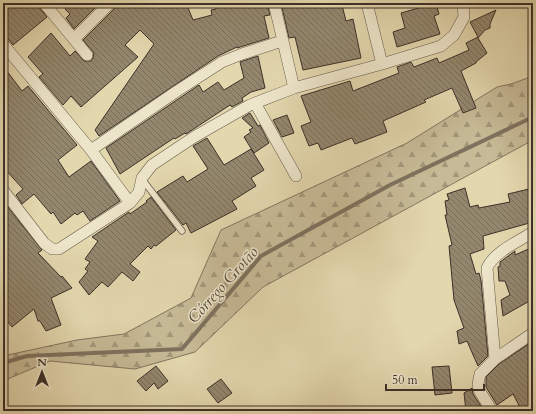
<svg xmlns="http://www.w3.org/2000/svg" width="536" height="414" viewBox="0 0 536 414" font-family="Cardo,serif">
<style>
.forest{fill:url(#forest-firs);stroke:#827660}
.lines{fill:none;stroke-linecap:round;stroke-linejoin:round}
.stream{stroke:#7e725e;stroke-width:4}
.building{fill:url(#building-back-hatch);stroke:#3c3029}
.service-casing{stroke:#665a4a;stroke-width:7}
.minor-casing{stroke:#665a4a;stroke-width:12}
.service{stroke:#ede5ca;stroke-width:5.5}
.minor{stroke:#ede5ca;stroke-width:11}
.labels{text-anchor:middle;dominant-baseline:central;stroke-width:3;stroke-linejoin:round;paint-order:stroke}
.water-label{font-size:16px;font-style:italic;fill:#584c3f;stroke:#ede5ca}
</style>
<defs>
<pattern id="forest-firs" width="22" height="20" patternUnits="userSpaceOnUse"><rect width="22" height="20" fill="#c7bb97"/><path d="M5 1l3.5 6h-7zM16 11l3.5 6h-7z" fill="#a3987b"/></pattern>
<pattern id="building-back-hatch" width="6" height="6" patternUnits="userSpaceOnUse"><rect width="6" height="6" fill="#93876e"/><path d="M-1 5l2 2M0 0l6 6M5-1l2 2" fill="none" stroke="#796f5a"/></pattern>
</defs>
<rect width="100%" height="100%" fill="#e3d7ae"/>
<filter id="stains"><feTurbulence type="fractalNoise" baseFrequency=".005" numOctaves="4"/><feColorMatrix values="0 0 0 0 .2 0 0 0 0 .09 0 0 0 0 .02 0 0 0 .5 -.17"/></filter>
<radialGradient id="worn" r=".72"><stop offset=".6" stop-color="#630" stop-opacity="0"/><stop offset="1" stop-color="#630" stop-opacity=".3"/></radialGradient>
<path class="forest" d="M 533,76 L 533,140 L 263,287 L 195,352 L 135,369 L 50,361 L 3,381 L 3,356 L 77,340 L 124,334 L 191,298 L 221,230 L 407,143 L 497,87 L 511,84 Z"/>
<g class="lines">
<path class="stream" d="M 3,363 L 27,356 L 182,349 L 261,256 L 390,185 L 533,117"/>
</g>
<path class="building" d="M 3,3 L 37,3 L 39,7 L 47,17 L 13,45 L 8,39 L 3,37 Z
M 71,3 L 100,3 L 74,29 L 66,18 L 70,14 L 65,9 Z
M 116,3 L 186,3 L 193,20 L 212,15 L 211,10 L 216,9 L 214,3 L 267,3 L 270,15 L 264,16 L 269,38 L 237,48 L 237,47 L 218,56 L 99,136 L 95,130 L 154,44 L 140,30 L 125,45 L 138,57 L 81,107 L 71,96 L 63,105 L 39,77 L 43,74 L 28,57 L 51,33 L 70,56 L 75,51 L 84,61 L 91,61 L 93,58 L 94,53 L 83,40 L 114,9 Z
M 281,3 L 332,3 L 333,7 L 342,5 L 346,21 L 353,19 L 361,58 L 303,70 L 295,37 L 289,38 Z
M 436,3 L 439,14 L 434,16 L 440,34 L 397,47 L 393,32 L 405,28 L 401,13 Z
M 496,10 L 490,24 L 490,28 L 485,30 L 478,38 L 487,53 L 476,62 L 476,63 L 461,71 L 476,108 L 463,113 L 452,88 L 424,100 L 426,102 L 383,121 L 387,132 L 355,144 L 352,138 L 321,150 L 318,143 L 309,146 L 301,126 L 311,122 L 301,96 L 350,81 L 353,91 L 399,73 L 397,67 L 411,62 L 414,67 L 437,58 L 439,63 L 469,50 L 466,43 L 478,37 L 470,22 Z
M 258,56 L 265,88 L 251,92 L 242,98 L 243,101 L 232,107 L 230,105 L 186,134 L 185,133 L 175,139 L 174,138 L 120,174 L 106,148 L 199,85 L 203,92 L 218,82 L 224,90 L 244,78 L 240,62 Z
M 3,66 L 22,91 L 28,86 L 77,145 L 58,160 L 69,177 L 91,161 L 120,201 L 90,221 L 83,211 L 77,215 L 75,213 L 61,224 L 53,212 L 51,214 L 34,194 L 22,204 L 16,195 L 23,189 L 3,167 Z
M 250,113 L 258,126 L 260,125 L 269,143 L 254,153 L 244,137 L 251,132 L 249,130 L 253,128 L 242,118 Z
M 287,115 L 294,133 L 282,137 L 273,120 Z
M 207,138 L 224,165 L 251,149 L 264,170 L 251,178 L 256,186 L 232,201 L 237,209 L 191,233 L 186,223 L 183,225 L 157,192 L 183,176 L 187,182 L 208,169 L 193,146 Z
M 465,188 L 470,207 L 478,205 L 479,208 L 510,202 L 508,194 L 533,188 L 533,222 L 483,236 L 484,249 L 470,254 L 476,274 L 479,273 L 481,280 L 488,356 L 478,366 L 467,341 L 459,344 L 457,331 L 464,328 L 454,300 L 449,246 L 452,245 L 445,215 L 447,215 L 445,201 L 449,200 L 447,194 Z
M 151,197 L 176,230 L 156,246 L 154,245 L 151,249 L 148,246 L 130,264 L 140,272 L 133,281 L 122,272 L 108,287 L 102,282 L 89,295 L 79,282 L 88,271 L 85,269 L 90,262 L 85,259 L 98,241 L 92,237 L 129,212 L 130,214 L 147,202 L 146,201 Z
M 3,201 L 42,250 L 38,253 L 61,277 L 62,276 L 72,288 L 51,298 L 61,325 L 46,331 L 40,321 L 38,321 L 34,309 L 12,327 L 3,316 Z
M 533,247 L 533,299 L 503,316 L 501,300 L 510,295 L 505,281 L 499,281 L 498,267 L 500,266 L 500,262 L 515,251 L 515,255 Z
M 533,341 L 533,411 L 522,411 L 513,394 L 497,405 L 486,387 L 486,377 L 499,364 Z
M 156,366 L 168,381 L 158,389 L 154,383 L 146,391 L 137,381 Z
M 449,366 L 452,393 L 435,395 L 432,367 Z
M 221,379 L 232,393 L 218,403 L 207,389 Z
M 472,388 L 473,394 L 484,411 L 466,411 L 464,393 Z"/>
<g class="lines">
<defs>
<path id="service" d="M 142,179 L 182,231"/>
<path id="minor" d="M 44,3 L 87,55
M 274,3 L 294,88
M 367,3 L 382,64
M 74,39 L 109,4
M 3,44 L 91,150 L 130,203
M 255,103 L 296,176
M 91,150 L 177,91 L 222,62 L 242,54 L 282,41
M 3,190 L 44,243 L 52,249 L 59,249 L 130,203 L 139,192 L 142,178 L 152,165 L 194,137 L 250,105 L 294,88 L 382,64 L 441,46 L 454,35 L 464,17 L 463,3
M 495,359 L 487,268 C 495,251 518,242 533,232
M 492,411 L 479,390 L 478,384 L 480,374 L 495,359 L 533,333"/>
</defs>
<use href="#service" class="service-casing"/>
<use href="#minor" class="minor-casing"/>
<use href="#service" class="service"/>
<use href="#minor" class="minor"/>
</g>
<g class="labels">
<g class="water-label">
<text transform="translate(223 285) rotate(-48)">Córrego Grotão</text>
</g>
</g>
<rect width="536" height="414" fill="none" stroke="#e3d7ae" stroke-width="16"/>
<rect x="4" y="4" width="528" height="406" fill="none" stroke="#3c3029" stroke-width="2"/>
<rect x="8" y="8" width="520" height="398" fill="none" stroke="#3c3029"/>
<g transform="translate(42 372)" stroke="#ede5ca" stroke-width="3" paint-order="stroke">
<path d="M0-3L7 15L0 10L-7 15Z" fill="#3c3029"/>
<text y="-6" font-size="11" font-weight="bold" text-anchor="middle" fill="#3c3029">N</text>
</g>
<path d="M386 384v6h98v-6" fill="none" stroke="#3c3029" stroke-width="2"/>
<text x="392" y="384" font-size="12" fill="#3c3029" stroke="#ede5ca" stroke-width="3" paint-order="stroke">50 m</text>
<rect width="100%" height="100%" filter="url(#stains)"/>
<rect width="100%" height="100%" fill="url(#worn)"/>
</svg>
